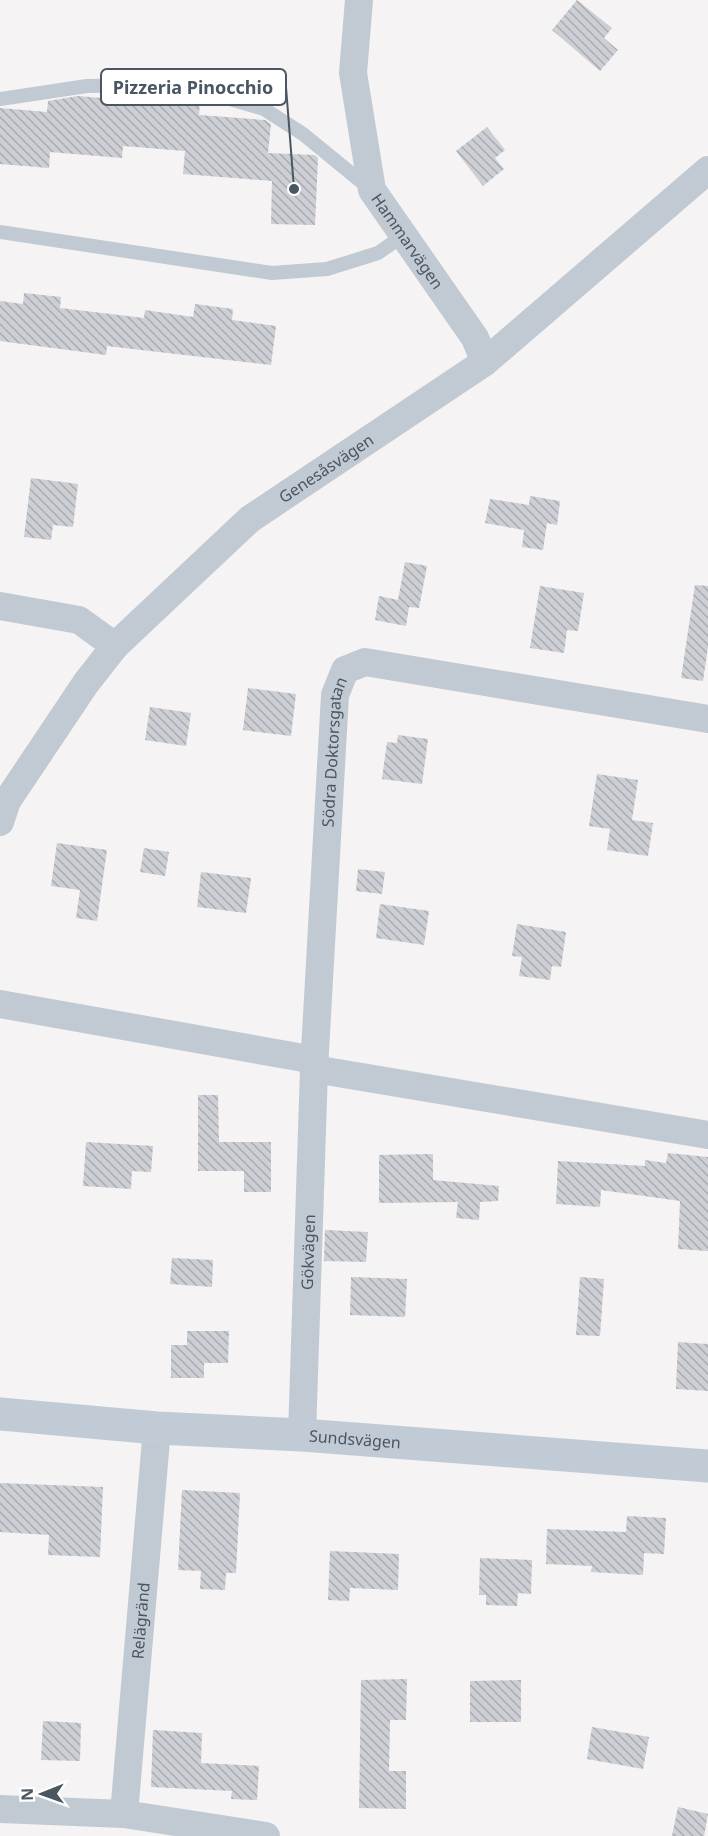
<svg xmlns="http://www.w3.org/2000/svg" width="708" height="1836" viewBox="0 0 708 1836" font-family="'Noto Sans',sans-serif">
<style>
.building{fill:url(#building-back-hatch)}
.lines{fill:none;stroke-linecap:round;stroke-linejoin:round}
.lane{stroke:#c1cad2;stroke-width:14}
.street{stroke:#c1cad2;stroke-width:28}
.secondary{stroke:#c1cbd6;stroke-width:33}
.labels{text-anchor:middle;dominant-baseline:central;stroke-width:5;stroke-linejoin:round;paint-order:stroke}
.street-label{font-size:16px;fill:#4a5661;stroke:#fff}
.leader{fill:none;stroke:#4a5661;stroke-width:2}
.callout-dot{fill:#4a5661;stroke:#fff;stroke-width:2}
.callout{fill:#fff;stroke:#4a5661;stroke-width:2}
.callout-label{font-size:18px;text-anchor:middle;font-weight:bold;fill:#4a5661}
</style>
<defs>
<pattern id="building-back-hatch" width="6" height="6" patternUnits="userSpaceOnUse" patternTransform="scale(1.5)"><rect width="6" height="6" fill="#cdcfd5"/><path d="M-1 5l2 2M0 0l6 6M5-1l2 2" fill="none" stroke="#a8abb0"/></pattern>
</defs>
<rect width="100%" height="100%" fill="#f5f3f3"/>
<path class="building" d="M 577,0 L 612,28 L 604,38 L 618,50 L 600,71 L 552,30 Z
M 124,94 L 147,94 L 197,99 L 200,100 L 199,115 L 265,120 L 271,124 L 268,153 L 315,155 L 318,158 L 315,225 L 271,224 L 272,181 L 183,174 L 185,151 L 123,146 L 122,158 L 50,152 L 49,168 L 0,164 L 0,108 L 47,112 L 48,101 L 78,96 L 124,100 Z
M 487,127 L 505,150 L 495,158 L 504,169 L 483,186 L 456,151 Z
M 24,293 L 61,297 L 60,308 L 144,318 L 145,310 L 193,317 L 195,304 L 233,309 L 232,320 L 276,326 L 271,365 L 107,346 L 106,355 L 0,341 L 0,301 L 23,304 Z
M 31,478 L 78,484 L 73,527 L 53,525 L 51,540 L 24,537 Z
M 530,496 L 560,501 L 557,525 L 547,523 L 543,550 L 522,547 L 524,530 L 485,523 L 490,499 L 529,505 Z
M 405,562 L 427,566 L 419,608 L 409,607 L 406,626 L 375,620 L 379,596 L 398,600 Z
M 695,585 L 708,586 L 708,647 L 703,681 L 681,678 Z
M 540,586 L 584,593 L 578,631 L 567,630 L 564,653 L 530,648 Z
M 248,688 L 296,694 L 291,736 L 243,730 Z
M 150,707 L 191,713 L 186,746 L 145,740 Z
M 398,735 L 428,739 L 422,784 L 382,779 L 387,742 L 397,743 Z
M 597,774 L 638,780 L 632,820 L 653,823 L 648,856 L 607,850 L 610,829 L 589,826 Z
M 57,843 L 107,850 L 97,921 L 76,918 L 80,890 L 51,886 Z
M 144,848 L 169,852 L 165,876 L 140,872 Z
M 358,869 L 385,872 L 382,894 L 356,891 Z
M 201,872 L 251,878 L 246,913 L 197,907 Z
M 380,904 L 429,911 L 424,945 L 376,938 Z
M 517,924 L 566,932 L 561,967 L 552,966 L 550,980 L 519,976 L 522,957 L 512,956 Z
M 198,1095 L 218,1095 L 219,1142 L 271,1142 L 271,1192 L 244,1192 L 244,1171 L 198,1171 Z
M 86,1142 L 153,1146 L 151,1172 L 132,1171 L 131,1189 L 83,1186 Z
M 668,1153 L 708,1157 L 708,1251 L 678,1249 L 680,1201 L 601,1190 L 600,1207 L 556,1204 L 558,1161 L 645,1166 L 645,1160 L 666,1163 Z
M 433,1154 L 433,1180 L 499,1186 L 498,1201 L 480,1202 L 479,1220 L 456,1218 L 458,1202 L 379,1203 L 379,1155 Z
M 325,1230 L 368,1232 L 366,1262 L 324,1261 Z
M 172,1258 L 213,1260 L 212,1287 L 170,1284 Z
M 351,1277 L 407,1279 L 405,1317 L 350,1315 Z
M 580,1277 L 604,1279 L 600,1336 L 576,1335 Z
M 187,1331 L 229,1331 L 228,1363 L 204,1363 L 204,1378 L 171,1378 L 171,1345 L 187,1345 Z
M 678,1342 L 708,1344 L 708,1391 L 676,1389 Z
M 0,1483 L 103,1487 L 100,1557 L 48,1555 L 49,1535 L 0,1532 Z
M 182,1490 L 240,1493 L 236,1573 L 226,1573 L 225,1590 L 200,1589 L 201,1571 L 178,1570 Z
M 627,1516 L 666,1518 L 664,1554 L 644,1553 L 643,1575 L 591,1572 L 592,1566 L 546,1564 L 547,1529 L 626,1532 Z
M 330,1551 L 399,1554 L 398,1590 L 350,1588 L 349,1601 L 328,1600 Z
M 480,1558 L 532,1560 L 531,1594 L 518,1593 L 517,1606 L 486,1605 L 486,1595 L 479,1595 Z
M 407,1679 L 406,1720 L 390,1720 L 389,1771 L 406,1771 L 406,1809 L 359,1808 L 361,1680 Z
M 521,1680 L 521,1722 L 470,1722 L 470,1681 Z
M 43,1721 L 81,1723 L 80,1761 L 41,1760 Z
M 592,1727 L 649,1737 L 643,1769 L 587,1759 Z
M 153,1730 L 202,1733 L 201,1763 L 259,1766 L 257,1800 L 231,1799 L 232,1791 L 151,1787 Z
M 678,1807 L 708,1814 L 704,1836 L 672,1836 Z"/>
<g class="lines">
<path class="lane" d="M 0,99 L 87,86 L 147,85 L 199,90 L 264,109 L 303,134 L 369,188
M 0,232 L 272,273 L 327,269 L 378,253 L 404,235"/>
<g class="street">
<path id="s1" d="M 359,0 L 353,73 L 372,190 L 475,338 L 485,362"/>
<path d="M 0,606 L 79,620 L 115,646"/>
<path id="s2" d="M 0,822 L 7,801 L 86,683 L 115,646 L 250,519 L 485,362 L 708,170"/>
<path d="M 0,1004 L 315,1060 L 314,1069 L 708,1135"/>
<path id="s3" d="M 302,1435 L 314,1069 L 335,695 L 345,670 L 365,662 L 708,719"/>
<path d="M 0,1809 L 124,1814 L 266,1836"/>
<path id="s4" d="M 124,1814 L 157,1428"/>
</g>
<path class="secondary" id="s5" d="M 0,1414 L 157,1428 L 302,1435 L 708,1466"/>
</g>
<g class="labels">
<g class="street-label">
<text stroke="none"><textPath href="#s1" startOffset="254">Hammarvägen</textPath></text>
<text stroke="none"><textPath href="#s2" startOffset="488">Genesåsvägen</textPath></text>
<text stroke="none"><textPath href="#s3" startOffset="684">Södra Doktorsgatan</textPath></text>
<text stroke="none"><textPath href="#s3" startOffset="183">Gökvägen</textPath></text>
<text stroke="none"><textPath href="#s5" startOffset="356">Sundsvägen</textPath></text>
<text stroke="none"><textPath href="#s4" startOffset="194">Relägränd</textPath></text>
</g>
</g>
<path class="leader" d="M294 189L286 87"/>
<circle class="callout-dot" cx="294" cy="189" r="6"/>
<rect class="callout" x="101" y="69" width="185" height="36" rx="6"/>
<g class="callout-label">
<text x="193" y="94">Pizzeria Pinocchio</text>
</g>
<g transform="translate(42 1794) rotate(269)" stroke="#ffffff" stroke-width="4.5" paint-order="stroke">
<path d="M0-4.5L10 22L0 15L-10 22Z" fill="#4a5661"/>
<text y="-9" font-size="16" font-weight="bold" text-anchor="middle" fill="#4a5661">N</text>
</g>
</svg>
